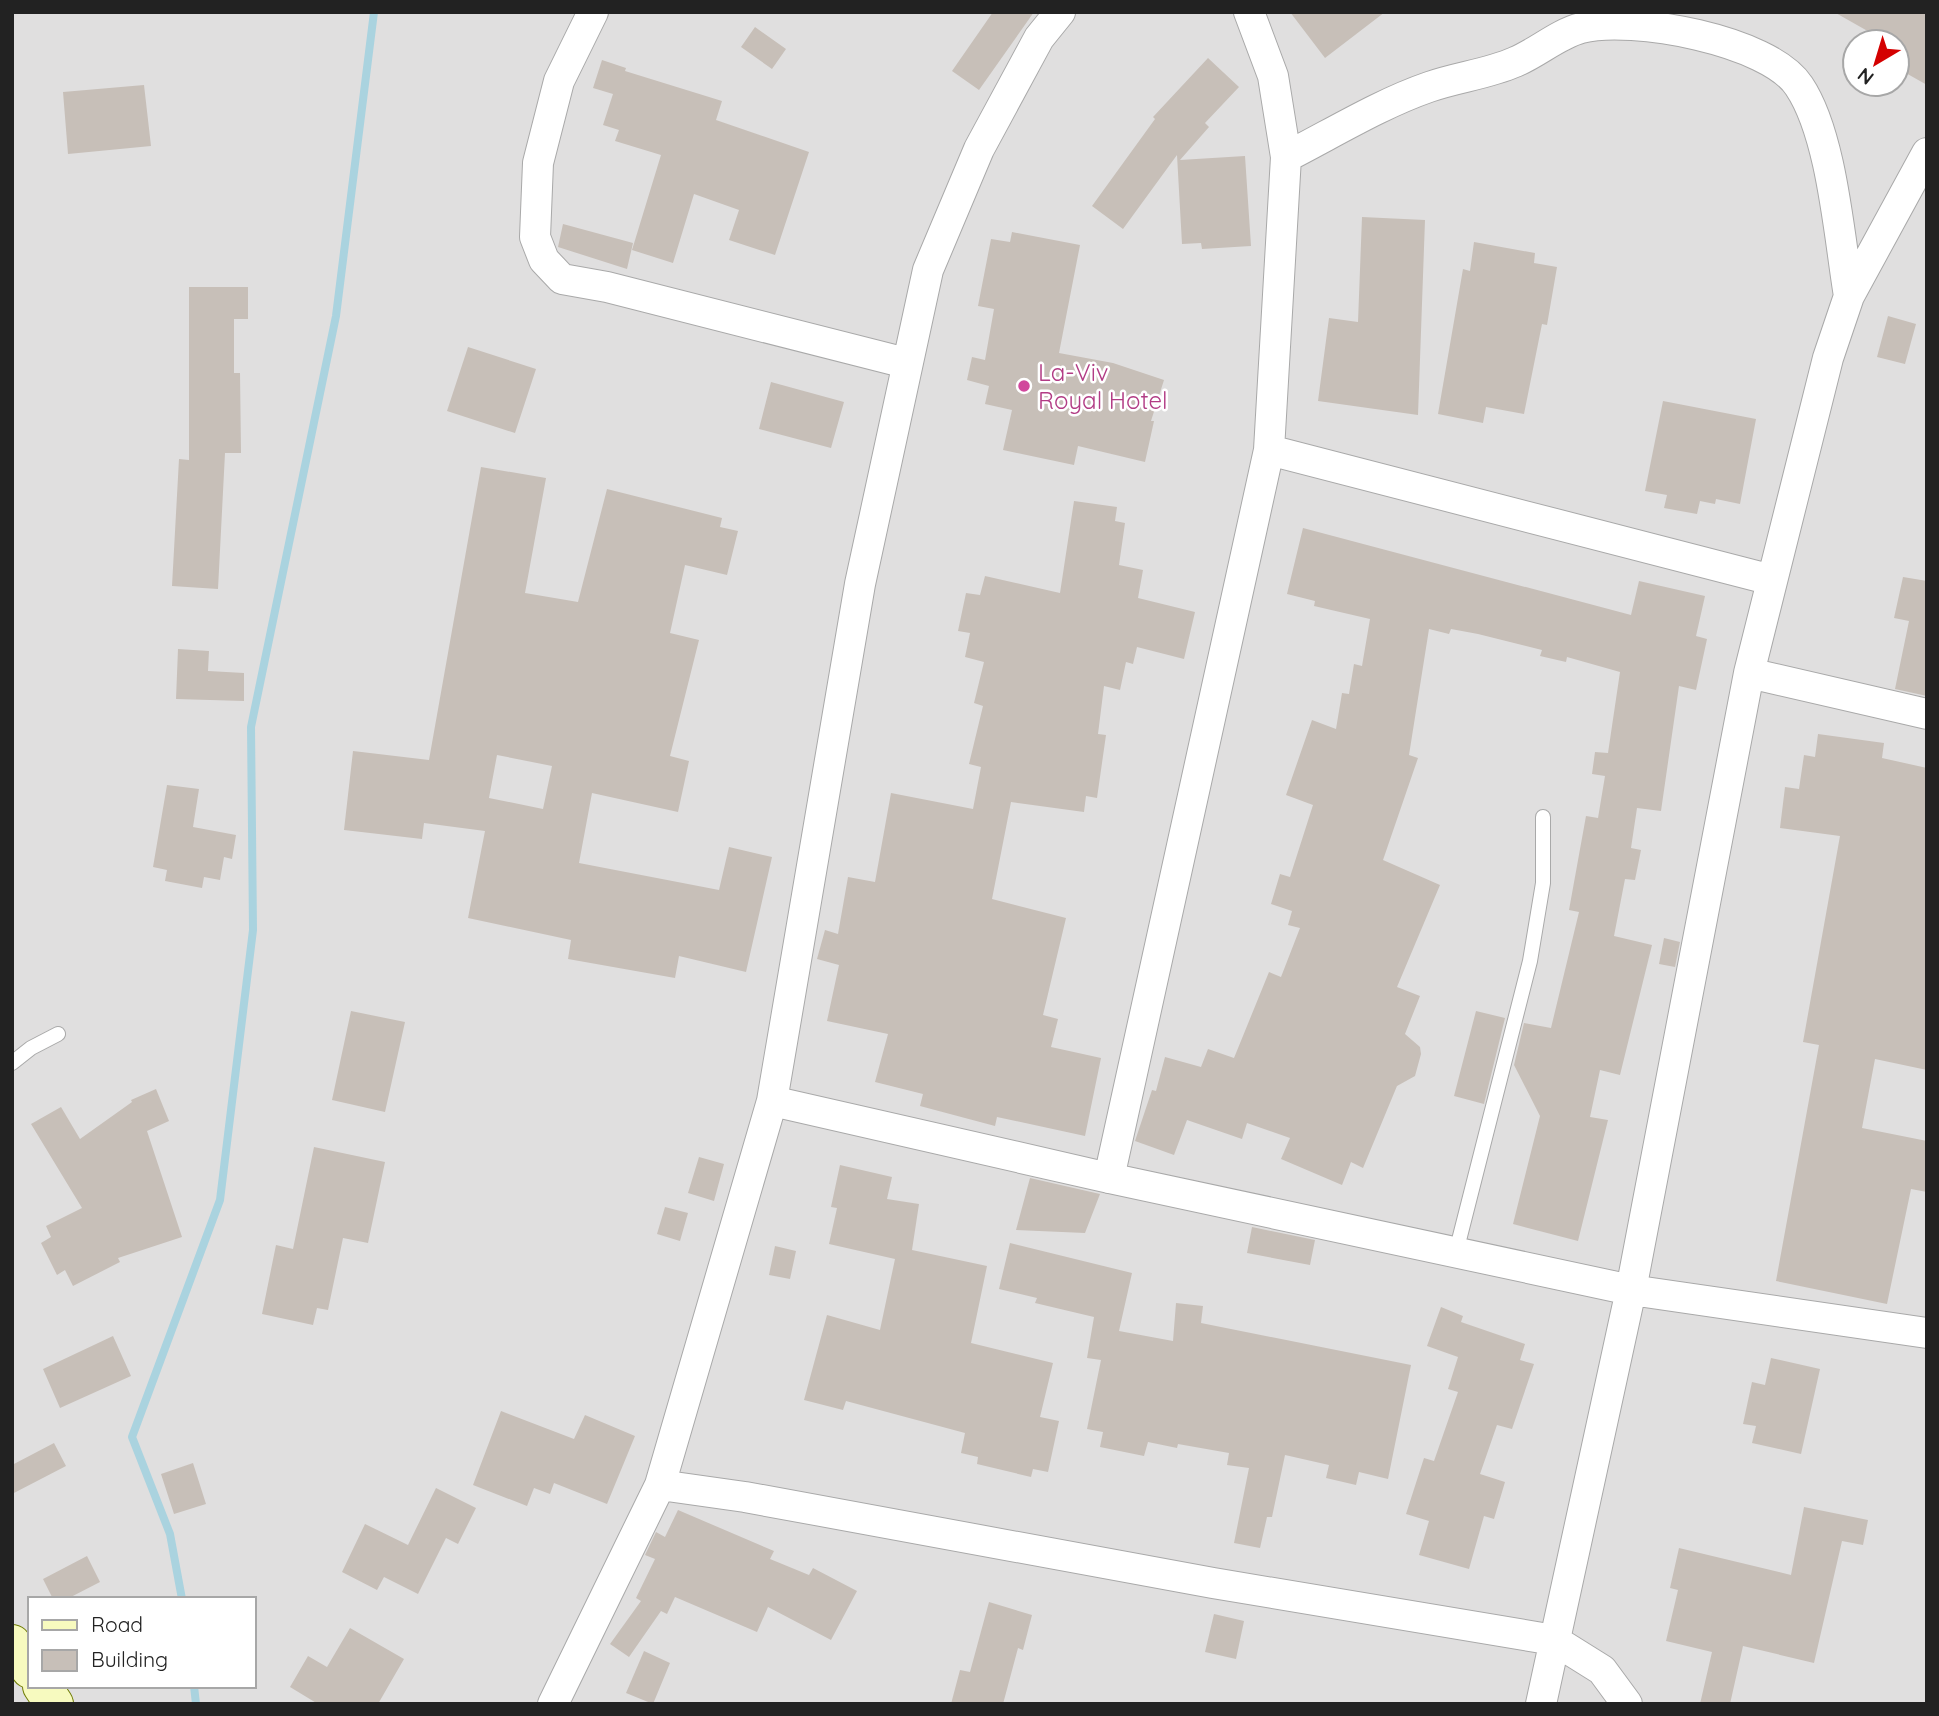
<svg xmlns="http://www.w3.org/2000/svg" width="1939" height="1716" viewBox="0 0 1939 1716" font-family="Quicksand,sans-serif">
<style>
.residential{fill:#e0dfdf;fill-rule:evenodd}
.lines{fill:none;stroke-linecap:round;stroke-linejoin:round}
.stream{stroke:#aad3df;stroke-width:8}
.building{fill:#c7bfb8;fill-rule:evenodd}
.lane-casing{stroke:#a9a9a9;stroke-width:16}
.street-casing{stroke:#a9a9a9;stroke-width:32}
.secondary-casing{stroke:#707d05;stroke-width:40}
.lane{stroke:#fff;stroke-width:14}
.street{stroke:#fff;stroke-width:30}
.secondary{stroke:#f7fabf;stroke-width:38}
.hotel-dot{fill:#d1479c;stroke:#fff;stroke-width:2.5}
.labels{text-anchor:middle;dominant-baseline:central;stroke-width:5;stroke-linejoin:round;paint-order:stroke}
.hotel-label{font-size:24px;fill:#b23c85;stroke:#fff;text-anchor:start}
</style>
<rect width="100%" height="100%" fill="#f2efe9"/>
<path class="residential" d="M 12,12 L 1927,12 L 1927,1704 L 12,1704 ZM 1855,42 L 1897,42 L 1897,84 L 1855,84 ZM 30,1599 L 254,1599 L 254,1686 L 30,1686 Z"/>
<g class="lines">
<path class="stream" d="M 182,1599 L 170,1534 L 132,1437 L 220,1200 L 253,930 L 251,727 L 336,316 L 374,12
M 194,1686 L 196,1704"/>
</g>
<path class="building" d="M 993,12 L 1034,12 L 979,90 L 952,71 Z
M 1290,12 L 1385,12 L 1325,58 Z
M 1834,12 L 1927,12 L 1927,85 L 1897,68 L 1897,42 L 1887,42 Z
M 755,27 L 786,49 L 772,69 L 741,47 Z
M 1208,58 L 1239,87 L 1205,123 L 1209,127 L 1180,160 L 1245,156 L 1251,246 L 1202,249 L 1201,243 L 1182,244 L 1177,155 L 1123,229 L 1092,206 L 1155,119 L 1153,117 Z
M 602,60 L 626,68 L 625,71 L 722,101 L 716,120 L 809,152 L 775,255 L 729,240 L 739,210 L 694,194 L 673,263 L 632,250 L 661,155 L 615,141 L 619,130 L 603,125 L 613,94 L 593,88 Z
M 144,85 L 151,146 L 68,154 L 63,92 Z
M 1362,217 L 1425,220 L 1418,415 L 1318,401 L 1329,318 L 1358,322 Z
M 563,224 L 633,243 L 627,269 L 558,247 Z
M 1012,232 L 1080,245 L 1059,353 L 1113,363 L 1164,380 L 1151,421 L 1154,421 L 1145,462 L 1078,446 L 1074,465 L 1003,450 L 1012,410 L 985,404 L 989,386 L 967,380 L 972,357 L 985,360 L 994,309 L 978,306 L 991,239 L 1010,242 Z
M 1474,242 L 1535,253 L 1534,263 L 1557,267 L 1547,325 L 1542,324 L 1524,414 L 1486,407 L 1483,423 L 1438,414 L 1463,269 L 1470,271 Z
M 189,287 L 248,287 L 248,319 L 234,319 L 234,373 L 240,373 L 241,453 L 225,453 L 218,589 L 172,586 L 179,459 L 189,460 Z
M 1888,316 L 1916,324 L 1905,364 L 1877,357 Z
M 468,347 L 536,369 L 515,433 L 447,411 Z
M 771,382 L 844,402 L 831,448 L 759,429 Z
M 1663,401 L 1756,419 L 1740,504 L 1716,499 L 1715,504 L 1700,501 L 1697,514 L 1664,508 L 1667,495 L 1645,491 Z
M 481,467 L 546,478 L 525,593 L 578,602 L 607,489 L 722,518 L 720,527 L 738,531 L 727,575 L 685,565 L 670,633 L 699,640 L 670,756 L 689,761 L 678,812 L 592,793 L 579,863 L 719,890 L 729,847 L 772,857 L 746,972 L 679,956 L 675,978 L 568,959 L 571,940 L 468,918 L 485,831 L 424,823 L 422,839 L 344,830 L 353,751 L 429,760 ZM 497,755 L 552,766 L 543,809 L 489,798 Z
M 1074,501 L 1117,507 L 1115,521 L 1125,523 L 1119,565 L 1143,570 L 1138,598 L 1195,612 L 1184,659 L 1137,647 L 1133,664 L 1126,662 L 1120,690 L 1104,686 L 1098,734 L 1106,735 L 1097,798 L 1086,796 L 1084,812 L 1011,802 L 992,899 L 1066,918 L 1043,1015 L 1058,1019 L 1051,1047 L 1101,1058 L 1085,1136 L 997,1117 L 995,1126 L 920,1106 L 923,1094 L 875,1082 L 888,1034 L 827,1021 L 839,965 L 817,959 L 825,930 L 838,934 L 848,877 L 875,882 L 891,793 L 973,809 L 981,767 L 969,764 L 983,706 L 974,703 L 984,662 L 965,657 L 970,633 L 958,631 L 966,593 L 980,595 L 985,576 L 1060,593 Z
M 1303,528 L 1631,615 L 1639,581 L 1705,596 L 1696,636 L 1707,639 L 1696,690 L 1679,686 L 1661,811 L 1637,808 L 1631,848 L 1641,850 L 1635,880 L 1625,879 L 1614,936 L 1652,945 L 1620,1075 L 1600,1070 L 1590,1117 L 1608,1120 L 1578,1241 L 1513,1224 L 1540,1116 L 1514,1065 L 1524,1023 L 1551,1028 L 1579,912 L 1569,910 L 1586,816 L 1598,818 L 1605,776 L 1592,774 L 1595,752 L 1608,753 L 1620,672 L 1567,657 L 1566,662 L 1540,656 L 1542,650 L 1478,634 L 1451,629 L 1449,634 L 1429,629 L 1409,755 L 1418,758 L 1383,860 L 1440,885 L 1397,987 L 1420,996 L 1405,1034 L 1420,1047 L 1421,1054 L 1415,1076 L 1397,1086 L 1363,1168 L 1351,1162 L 1342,1185 L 1281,1159 L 1290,1138 L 1247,1123 L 1242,1139 L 1187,1120 L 1174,1155 L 1135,1141 L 1152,1090 L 1156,1091 L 1165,1057 L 1201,1067 L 1208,1049 L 1234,1058 L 1269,972 L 1281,977 L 1300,928 L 1288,925 L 1292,911 L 1271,904 L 1280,874 L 1290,877 L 1313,805 L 1286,795 L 1312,720 L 1336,729 L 1342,693 L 1349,694 L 1354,664 L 1362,666 L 1370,619 L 1314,606 L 1315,601 L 1287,594 Z
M 1903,577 L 1927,581 L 1927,696 L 1895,689 L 1909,621 L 1894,618 Z
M 178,649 L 209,651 L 208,671 L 244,673 L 244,701 L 176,699 Z
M 1818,734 L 1884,743 L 1882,758 L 1927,768 L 1927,1070 L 1875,1059 L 1862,1128 L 1927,1141 L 1927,1192 L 1911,1189 L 1887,1304 L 1776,1281 L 1819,1045 L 1803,1042 L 1840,836 L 1780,828 L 1785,787 L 1799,789 L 1804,755 L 1815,757 Z
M 167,785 L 199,789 L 193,827 L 236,835 L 232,859 L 224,857 L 220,880 L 204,877 L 202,888 L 165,881 L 167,870 L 153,867 Z
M 1664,938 L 1680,942 L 1675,967 L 1659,964 Z
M 351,1011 L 405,1022 L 385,1112 L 332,1100 Z
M 1476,1011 L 1505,1018 L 1484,1104 L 1454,1096 Z
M 156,1089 L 169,1121 L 147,1131 L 182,1237 L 118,1258 L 120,1262 L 73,1286 L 65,1270 L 57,1275 L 41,1243 L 51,1237 L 46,1226 L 82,1208 L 31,1124 L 61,1107 L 80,1139 L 132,1102 L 131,1100 Z
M 314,1147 L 385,1162 L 368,1243 L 343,1238 L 328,1310 L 317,1308 L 313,1325 L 262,1314 L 276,1245 L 293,1249 Z
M 699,1157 L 724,1164 L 714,1201 L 688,1193 Z
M 840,1165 L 892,1177 L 887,1199 L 919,1204 L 912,1250 L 987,1266 L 971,1343 L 1053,1363 L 1040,1417 L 1059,1421 L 1048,1472 L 1033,1469 L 1031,1477 L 977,1464 L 978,1457 L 961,1453 L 965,1433 L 846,1401 L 843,1410 L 804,1400 L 827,1315 L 880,1330 L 895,1259 L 829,1244 L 837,1208 L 831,1207 Z
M 1030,1178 L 1100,1194 L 1085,1233 L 1016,1230 Z
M 665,1207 L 688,1213 L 680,1241 L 657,1234 Z
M 1252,1227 L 1315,1240 L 1310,1265 L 1247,1253 Z
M 1010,1243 L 1132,1273 L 1119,1331 L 1173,1341 L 1176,1303 L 1203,1306 L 1201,1323 L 1411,1365 L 1388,1479 L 1359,1472 L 1356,1485 L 1326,1478 L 1329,1465 L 1285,1455 L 1272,1517 L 1267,1517 L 1260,1548 L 1234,1543 L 1249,1468 L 1227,1465 L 1229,1453 L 1178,1444 L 1177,1448 L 1148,1442 L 1144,1456 L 1100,1447 L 1103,1432 L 1087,1429 L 1101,1360 L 1087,1358 L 1094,1317 L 1035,1303 L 1037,1298 L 999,1289 Z
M 775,1246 L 796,1251 L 790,1279 L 769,1275 Z
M 1441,1307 L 1463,1316 L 1461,1322 L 1525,1344 L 1520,1360 L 1534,1364 L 1512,1429 L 1497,1425 L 1480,1474 L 1505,1482 L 1494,1519 L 1484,1516 L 1469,1569 L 1419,1555 L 1429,1521 L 1406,1514 L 1424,1458 L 1434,1461 L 1458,1392 L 1448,1389 L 1458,1357 L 1427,1346 Z
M 113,1336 L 131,1376 L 60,1408 L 43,1369 Z
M 1771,1358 L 1820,1369 L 1801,1454 L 1752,1443 L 1756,1426 L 1743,1424 L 1752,1382 L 1765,1385 Z
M 501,1411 L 574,1439 L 585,1415 L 635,1436 L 607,1504 L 554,1483 L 550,1494 L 534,1488 L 527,1506 L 473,1485 Z
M 54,1443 L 66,1466 L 12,1494 L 12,1465 Z
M 193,1463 L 206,1504 L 174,1514 L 161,1474 Z
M 436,1488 L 476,1508 L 458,1544 L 446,1538 L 418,1594 L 384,1577 L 377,1590 L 342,1572 L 365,1524 L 408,1545 Z
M 1804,1507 L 1868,1520 L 1863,1545 L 1842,1541 L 1814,1663 L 1743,1646 L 1730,1704 L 1700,1704 L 1712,1652 L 1666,1641 L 1678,1590 L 1670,1588 L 1679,1548 L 1791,1575 Z
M 678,1510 L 774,1551 L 770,1559 L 809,1575 L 813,1568 L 857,1591 L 831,1640 L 768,1607 L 757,1632 L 675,1597 L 667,1614 L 661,1611 L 629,1657 L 610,1644 L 641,1601 L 636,1598 L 655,1559 L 645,1555 L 656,1532 L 665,1537 Z
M 87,1556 L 100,1582 L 67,1599 L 53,1599 L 43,1579 Z
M 989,1602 L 1032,1615 L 1023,1650 L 1018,1648 L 1003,1704 L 951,1704 L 960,1670 L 970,1672 Z
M 1214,1614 L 1244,1621 L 1236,1659 L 1205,1652 Z
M 350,1628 L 404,1659 L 378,1704 L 318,1704 L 290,1687 L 308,1656 L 327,1667 Z
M 644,1651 L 670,1663 L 653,1704 L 626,1693 Z"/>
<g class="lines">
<defs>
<path id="lane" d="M 12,1063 L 31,1048 L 58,1034
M 1456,1252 L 1530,961 L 1543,883 L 1543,817"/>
<path id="street" d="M 593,12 L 559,81 L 538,163 L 535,237 L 544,260 L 562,279 L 607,287 L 906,363
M 1286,157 C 1333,133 1380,104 1429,87 C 1457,77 1488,74 1515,62 C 1537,53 1558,34 1581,28 C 1631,15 1769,40 1799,86 C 1832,135 1839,236 1849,296
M 1269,450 L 1772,580
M 1749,673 L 1927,714
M 772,1101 L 1109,1178 L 1631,1290 L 1927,1333
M 1109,1178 L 1269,450 L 1286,157 L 1273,76 L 1249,12
M 660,1485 L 745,1497 L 1213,1583 L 1554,1640 L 1602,1670 L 1627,1704
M 553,1704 L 660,1485 L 772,1101 L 860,584 L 928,270 L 979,149 L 1039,38 L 1060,12
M 1541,1704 L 1631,1290 L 1749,673 L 1828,358 L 1849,296 L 1927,153"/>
<path id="secondary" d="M 12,1644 L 30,1669
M 42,1686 L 54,1704"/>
</defs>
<use href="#lane" class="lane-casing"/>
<use href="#street" class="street-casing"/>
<use href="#secondary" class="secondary-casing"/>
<use href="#lane" class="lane"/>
<use href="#street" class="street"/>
<use href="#secondary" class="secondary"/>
</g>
<circle class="hotel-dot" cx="1024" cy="386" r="7"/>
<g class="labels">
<g class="hotel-label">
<text x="1038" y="372">La-Viv<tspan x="1038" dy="28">Royal Hotel</tspan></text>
</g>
</g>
<rect width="1939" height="1716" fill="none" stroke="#222222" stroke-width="28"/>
<rect x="28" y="1597" width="228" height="91" fill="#ffffff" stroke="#a7a7a7" stroke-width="2"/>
<rect x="42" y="1620" width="35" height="10" fill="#f7fabf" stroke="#a7a7a7" stroke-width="2"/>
<text x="91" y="1632" font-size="21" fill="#222222">Road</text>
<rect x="42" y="1650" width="35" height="21" fill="#c7bfb8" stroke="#a7a7a7" stroke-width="2"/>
<text x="91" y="1667" font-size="21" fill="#222222">Building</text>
<g transform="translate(1876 63) rotate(218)"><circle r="33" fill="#ffffff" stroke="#a7a7a7" stroke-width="2"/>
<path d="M0-5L12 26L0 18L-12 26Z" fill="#d40000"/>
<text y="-10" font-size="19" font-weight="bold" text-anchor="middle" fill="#222222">N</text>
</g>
</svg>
